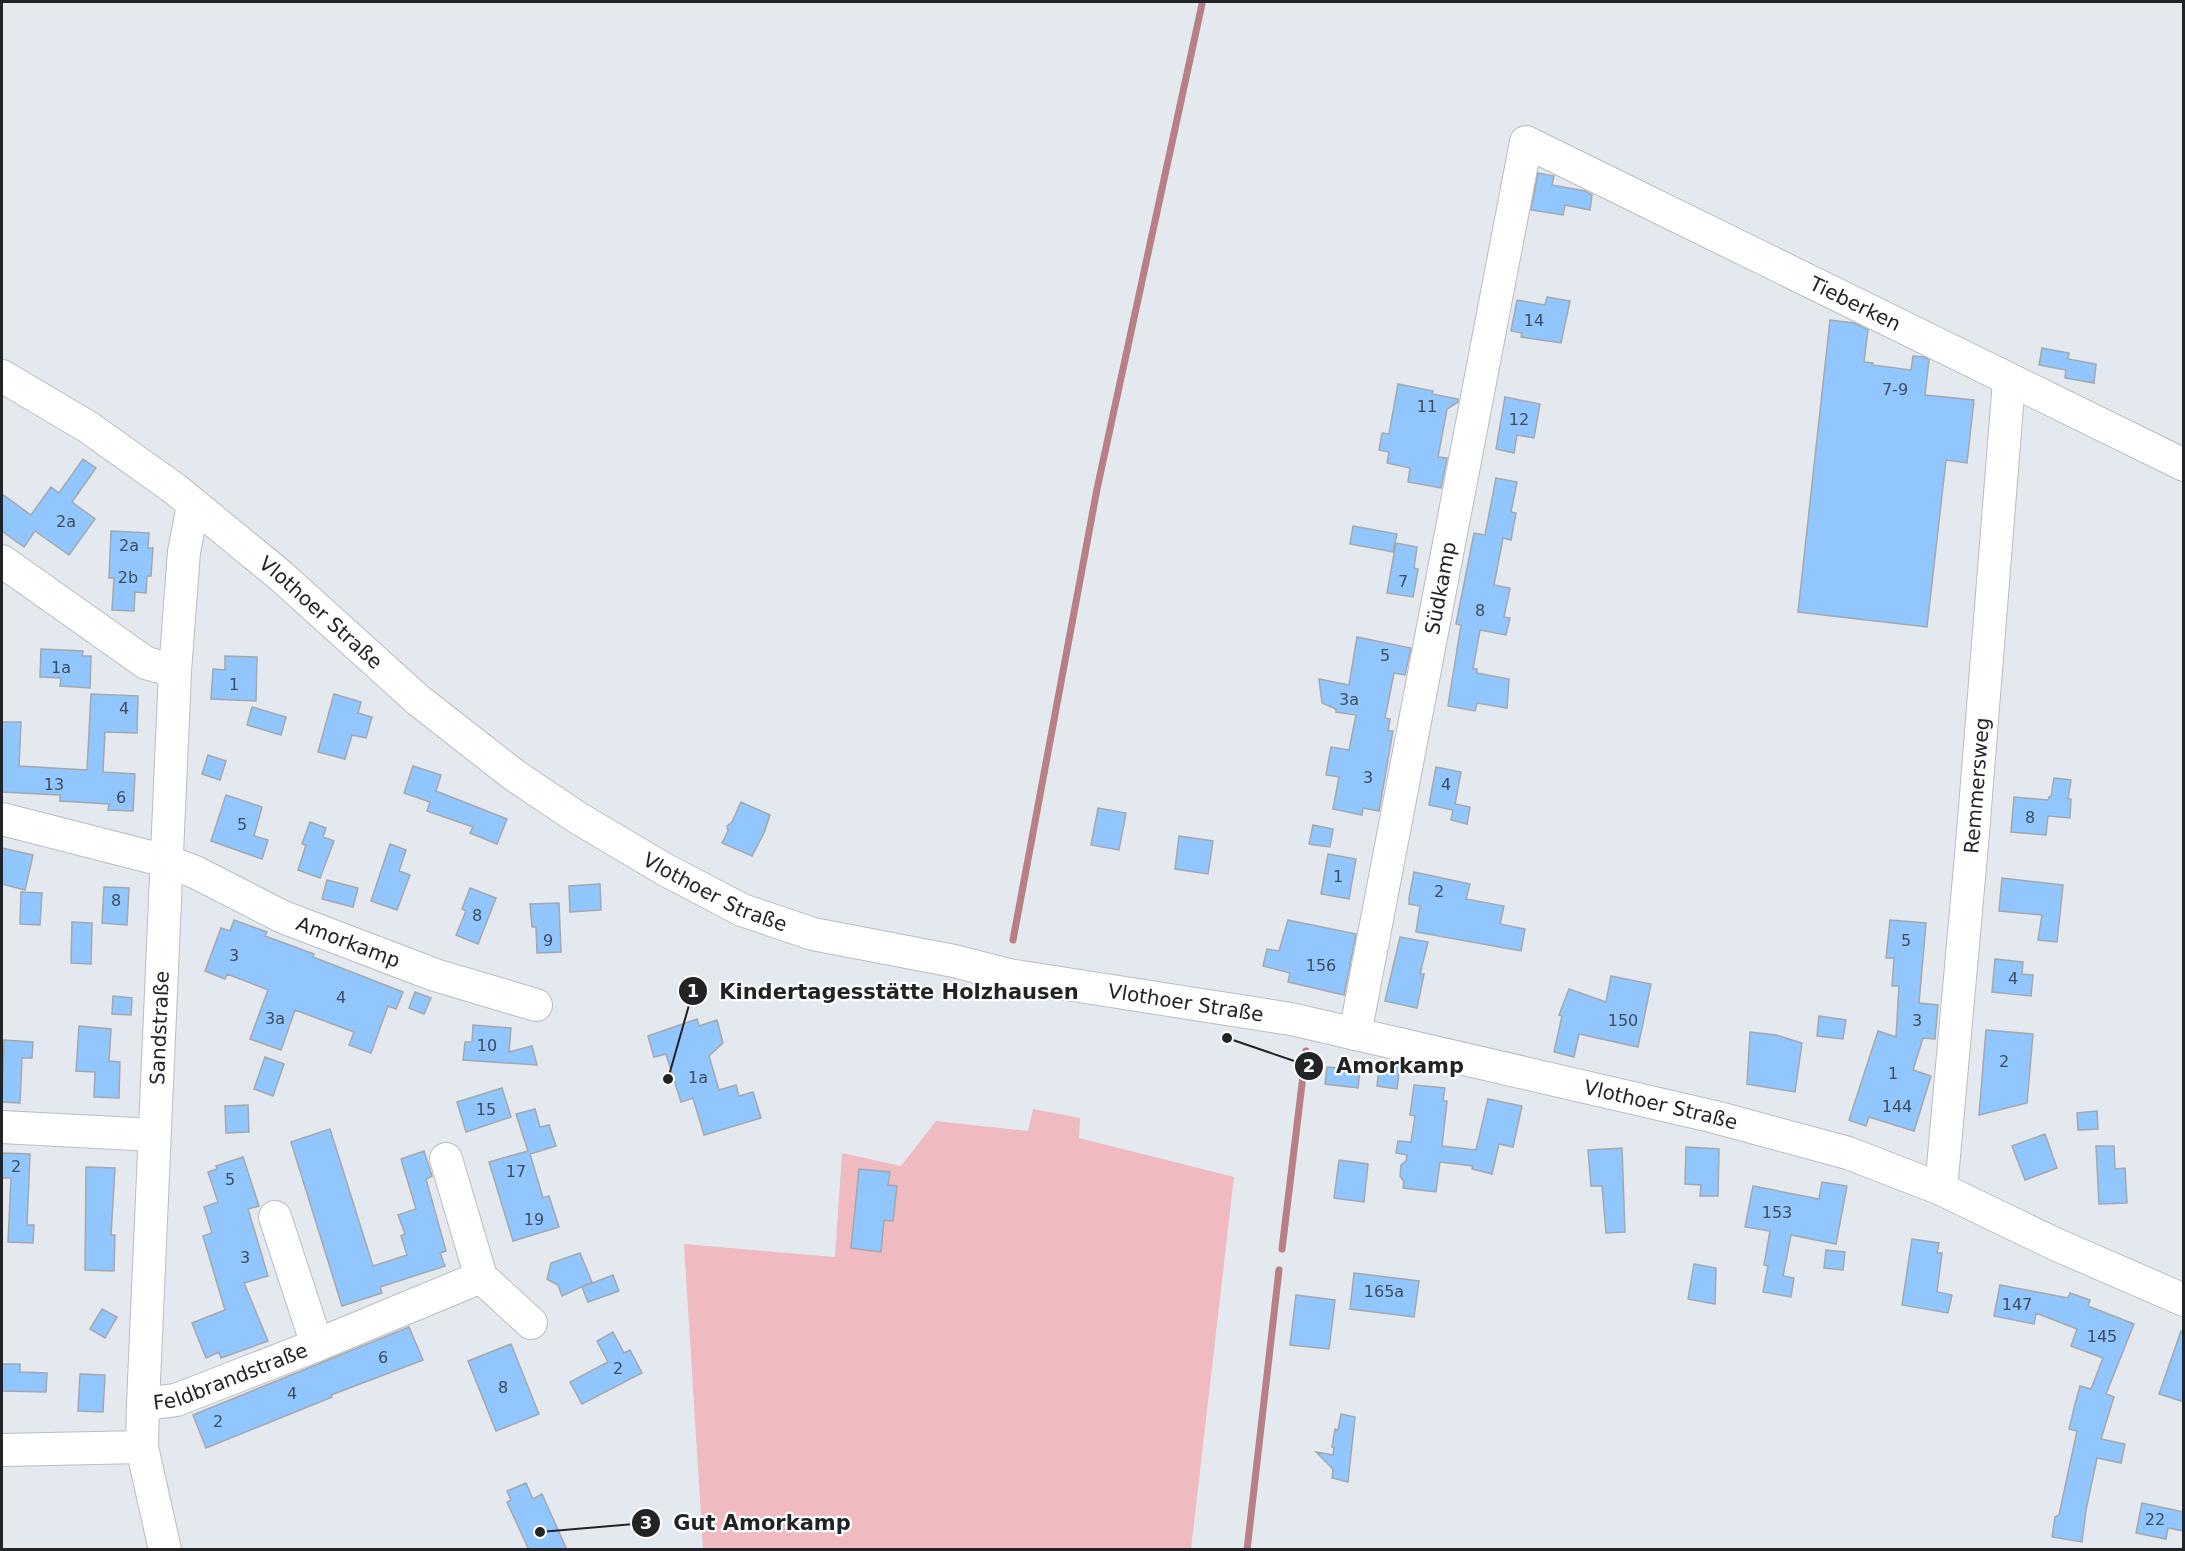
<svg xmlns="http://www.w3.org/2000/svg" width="2185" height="1551" viewBox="0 0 2185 1551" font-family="'DejaVu Sans',sans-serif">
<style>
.green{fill:#efbbc0}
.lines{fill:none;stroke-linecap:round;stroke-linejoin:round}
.stream{stroke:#b87f87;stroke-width:7}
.building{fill:#92c6ff;stroke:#a3a8ad;stroke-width:1.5}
.minor-casing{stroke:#b8bdc3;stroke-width:34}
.minor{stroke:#fff;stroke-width:32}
.labels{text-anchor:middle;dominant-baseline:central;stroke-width:4.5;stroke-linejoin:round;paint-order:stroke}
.number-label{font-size:16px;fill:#3e4c5c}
.street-label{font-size:20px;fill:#222326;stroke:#fff}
.leader{fill:none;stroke:#222326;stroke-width:2}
.callout-dot{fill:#222326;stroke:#fff;stroke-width:2}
.mark-label{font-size:18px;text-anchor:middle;font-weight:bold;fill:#fff}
.callout-label{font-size:21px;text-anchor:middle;font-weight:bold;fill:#222326;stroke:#fff;stroke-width:4.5;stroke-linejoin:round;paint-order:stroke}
</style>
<rect width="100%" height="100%" fill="#e3e9ee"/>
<path class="green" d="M 1033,1109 L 1080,1118 L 1079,1138 L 1234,1177 L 1191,1549 L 703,1549 L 684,1244 L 835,1257 L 842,1153 L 901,1166 L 936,1121 L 1028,1131 Z"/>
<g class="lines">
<path class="stream" d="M 1013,940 L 1097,489 L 1202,4
M 1282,1249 L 1306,1051
M 1247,1550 L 1279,1270"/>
</g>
<path class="building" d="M 1538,173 L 1554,176 L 1552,185 L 1585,191 L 1592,195 L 1590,210 L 1565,205 L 1563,215 L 1531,210 Z
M 1547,297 L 1570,301 L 1561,343 L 1521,337 L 1522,333 L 1511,331 L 1517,300 L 1545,305 Z
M 1830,320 L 1854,323 L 1868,330 L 1864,362 L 1873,363 L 1872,365 L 1911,370 L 1913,356 L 1924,357 L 1929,360 L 1925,395 L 1974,400 L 1967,463 L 1946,460 L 1927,627 L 1798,612 Z
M 2042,348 L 2069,353 L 2068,359 L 2096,364 L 2094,383 L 2065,378 L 2066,370 L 2039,365 Z
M 1398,384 L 1433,391 L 1432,394 L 1458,399 L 1458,402 L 1447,409 L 1438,457 L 1447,458 L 1441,488 L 1408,482 L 1410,468 L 1387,463 L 1389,452 L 1379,450 L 1382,433 L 1389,434 Z
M 1505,397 L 1540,404 L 1534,438 L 1517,435 L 1514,453 L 1496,449 Z
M 83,459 L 96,468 L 72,502 L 95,519 L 69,555 L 35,531 L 24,547 L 2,531 L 2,494 L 31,515 L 51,487 L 59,493 Z
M 1496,478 L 1517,482 L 1511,512 L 1516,513 L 1511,540 L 1503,538 L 1494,585 L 1510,588 L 1504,617 L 1510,618 L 1506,635 L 1480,630 L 1473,669 L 1477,669 L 1477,673 L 1509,679 L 1507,708 L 1477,703 L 1475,711 L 1448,706 L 1461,625 L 1456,624 L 1474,533 L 1485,535 Z
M 1353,526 L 1397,534 L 1393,552 L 1350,544 Z
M 111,531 L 149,533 L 148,548 L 153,548 L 151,576 L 147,576 L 146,593 L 135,592 L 134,611 L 112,610 L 114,578 L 109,578 Z
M 1396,543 L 1417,547 L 1414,568 L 1418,569 L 1413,597 L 1387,593 Z
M 1357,637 L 1411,648 L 1405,675 L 1394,673 L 1385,718 L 1390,719 L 1388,731 L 1393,731 L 1379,811 L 1363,808 L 1362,815 L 1333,809 L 1339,777 L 1326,775 L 1331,747 L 1349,750 L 1356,715 L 1336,712 L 1336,709 L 1322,703 L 1319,679 L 1349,685 Z
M 41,649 L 83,651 L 82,656 L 91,656 L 90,688 L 60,686 L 61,678 L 40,677 Z
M 225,656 L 257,657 L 256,701 L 211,699 L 213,669 L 225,670 Z
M 91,694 L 138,696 L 137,733 L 105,732 L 103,772 L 135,774 L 133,811 L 108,810 L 109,804 L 60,801 L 60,795 L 2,792 L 2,722 L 21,722 L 19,766 L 87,770 Z
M 334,694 L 361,702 L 358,713 L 372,717 L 366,738 L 352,735 L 345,759 L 318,752 Z
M 252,707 L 286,717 L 281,735 L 247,725 Z
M 208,755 L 226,761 L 220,780 L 202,774 Z
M 413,766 L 441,775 L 436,791 L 507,819 L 497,844 L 470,833 L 473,827 L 427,811 L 430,802 L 404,793 Z
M 1436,767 L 1461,772 L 1455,804 L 1470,807 L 1467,824 L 1451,820 L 1453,810 L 1429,805 Z
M 2054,778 L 2071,780 L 2068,799 L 2071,799 L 2070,818 L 2048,816 L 2046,835 L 2011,832 L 2014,797 L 2048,800 L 2049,797 L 2051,797 Z
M 226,795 L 262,807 L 254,836 L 268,840 L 262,859 L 211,841 Z
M 741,802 L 770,815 L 764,833 L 752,856 L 722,843 L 728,831 L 727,826 L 732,822 Z
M 1098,808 L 1126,813 L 1119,850 L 1091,845 Z
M 310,822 L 326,828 L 323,837 L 334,841 L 320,878 L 298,870 L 306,845 L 302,844 Z
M 1313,825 L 1333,829 L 1330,847 L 1309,844 Z
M 1179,836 L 1213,841 L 1208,874 L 1175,869 Z
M 390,844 L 406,850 L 399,871 L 410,875 L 397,910 L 371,901 Z
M 2,848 L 33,855 L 25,890 L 2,884 Z
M 1328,854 L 1356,859 L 1349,899 L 1321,894 Z
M 1414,872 L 1470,884 L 1466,899 L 1504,906 L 1500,924 L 1525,929 L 1521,951 L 1416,932 L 1420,906 L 1409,904 L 1409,898 Z
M 2002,878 L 2063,885 L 2057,942 L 2038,940 L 2042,915 L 1999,911 Z
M 327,880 L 358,888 L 353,907 L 322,899 Z
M 600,884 L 601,910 L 570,912 L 569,886 Z
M 104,887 L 129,888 L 127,925 L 102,923 Z
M 470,888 L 496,898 L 478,944 L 456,935 L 466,911 L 462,909 Z
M 21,892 L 42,893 L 40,925 L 20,924 Z
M 559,903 L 561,952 L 537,953 L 536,927 L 532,927 L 530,904 Z
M 234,920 L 267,932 L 265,936 L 314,954 L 313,957 L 403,992 L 396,1009 L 388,1006 L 371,1053 L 349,1045 L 354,1032 L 295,1010 L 281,1050 L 250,1039 L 268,990 L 227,974 L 225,979 L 205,971 L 221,928 L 230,931 Z
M 1288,920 L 1356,934 L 1344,995 L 1288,982 L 1290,973 L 1263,966 L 1267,949 L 1279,951 Z
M 1890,920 L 1926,923 L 1919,1003 L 1938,1005 L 1935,1039 L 1923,1038 L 1913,1070 L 1931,1076 L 1914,1131 L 1869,1117 L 1866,1126 L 1849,1120 L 1878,1031 L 1896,1037 L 1899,986 L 1892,986 L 1894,958 L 1886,958 Z
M 72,922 L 92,923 L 91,964 L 71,963 Z
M 1400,937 L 1428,942 L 1420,974 L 1424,974 L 1417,1008 L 1385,1001 Z
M 1995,959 L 2023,962 L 2022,974 L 2033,975 L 2031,996 L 1992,992 Z
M 1611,976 L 1651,984 L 1638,1047 L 1579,1034 L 1574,1057 L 1554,1052 L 1562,1016 L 1559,1015 L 1569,989 L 1606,1002 Z
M 415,992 L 431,998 L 424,1014 L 409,1008 Z
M 113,996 L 132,998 L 131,1015 L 112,1014 Z
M 1819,1016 L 1846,1020 L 1843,1039 L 1817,1036 Z
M 697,1019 L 699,1026 L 717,1020 L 723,1043 L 709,1056 L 719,1090 L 736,1085 L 739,1096 L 753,1092 L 761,1118 L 704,1135 L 693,1098 L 681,1102 L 666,1054 L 654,1057 L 648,1036 Z
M 473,1025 L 511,1028 L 509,1052 L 532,1046 L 537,1065 L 463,1060 L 465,1042 L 472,1042 Z
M 79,1026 L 111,1029 L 109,1061 L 120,1062 L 119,1098 L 94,1097 L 95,1072 L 76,1071 Z
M 1986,1030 L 2033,1034 L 2027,1103 L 1979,1115 Z
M 1750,1032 L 1776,1035 L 1802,1043 L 1795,1092 L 1747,1084 Z
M 4,1040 L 33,1042 L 32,1058 L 22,1058 L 20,1103 L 2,1102 Z
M 265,1057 L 284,1064 L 273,1096 L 254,1089 Z
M 1380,1061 L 1400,1065 L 1397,1089 L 1377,1086 Z
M 1327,1067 L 1360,1070 L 1358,1088 L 1325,1084 Z
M 1414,1085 L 1445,1088 L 1443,1101 L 1447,1101 L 1442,1146 L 1476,1150 L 1488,1099 L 1522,1106 L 1513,1147 L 1499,1144 L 1492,1174 L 1472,1169 L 1473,1166 L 1440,1162 L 1436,1192 L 1403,1188 L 1404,1182 L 1400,1176 L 1401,1165 L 1406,1161 L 1407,1155 L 1396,1153 L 1398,1141 L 1411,1142 L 1415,1116 L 1410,1115 Z
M 502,1088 L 511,1117 L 466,1132 L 457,1102 Z
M 248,1105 L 249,1132 L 226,1133 L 225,1106 Z
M 535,1109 L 540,1127 L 549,1125 L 556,1146 L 530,1154 L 543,1198 L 549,1196 L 559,1227 L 513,1241 L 489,1162 L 528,1151 L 516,1114 Z
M 2097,1111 L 2098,1129 L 2078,1130 L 2077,1113 Z
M 330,1129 L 373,1266 L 407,1255 L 401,1236 L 405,1234 L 398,1215 L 416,1209 L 401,1159 L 424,1151 L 432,1176 L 426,1179 L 446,1251 L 440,1253 L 445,1266 L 380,1287 L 382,1293 L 342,1306 L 291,1142 Z
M 2045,1134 L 2057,1168 L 2025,1180 L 2012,1146 Z
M 2096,1146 L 2114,1146 L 2115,1169 L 2125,1168 L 2127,1203 L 2099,1204 Z
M 1686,1147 L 1719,1149 L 1718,1196 L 1700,1196 L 1701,1185 L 1685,1184 Z
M 1622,1148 L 1625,1232 L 1606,1233 L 1602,1186 L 1591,1186 L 1588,1150 Z
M 2,1153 L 30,1154 L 27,1225 L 34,1225 L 33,1243 L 8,1242 L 11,1178 L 2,1178 Z
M 243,1157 L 259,1206 L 248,1209 L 268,1276 L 244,1283 L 268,1341 L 221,1358 L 219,1352 L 206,1358 L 192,1323 L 225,1310 L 203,1236 L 212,1233 L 204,1207 L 218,1202 L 208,1172 L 217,1169 L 216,1166 Z
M 1339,1160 L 1368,1164 L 1364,1202 L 1334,1198 Z
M 86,1167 L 115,1168 L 111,1235 L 115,1235 L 114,1271 L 85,1270 Z
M 859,1169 L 890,1172 L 888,1185 L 897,1186 L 893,1221 L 884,1220 L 881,1252 L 851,1248 Z
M 1822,1182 L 1847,1186 L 1836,1244 L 1791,1235 L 1783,1276 L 1794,1278 L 1791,1297 L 1763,1292 L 1768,1266 L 1764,1265 L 1770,1231 L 1745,1227 L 1753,1186 L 1819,1199 Z
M 1912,1239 L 1939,1243 L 1937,1253 L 1942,1253 L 1937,1292 L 1952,1295 L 1948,1313 L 1902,1305 Z
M 1826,1250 L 1845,1252 L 1843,1270 L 1824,1268 Z
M 580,1253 L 592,1282 L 562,1296 L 558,1285 L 547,1279 L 551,1263 Z
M 1694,1264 L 1716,1268 L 1715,1304 L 1688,1299 Z
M 1354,1273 L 1419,1281 L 1414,1317 L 1350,1309 Z
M 613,1275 L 619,1291 L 588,1302 L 582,1287 Z
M 2000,1285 L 2068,1298 L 2070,1293 L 2090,1300 L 2088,1306 L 2134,1324 L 2106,1394 L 2114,1397 L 2101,1439 L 2125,1444 L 2121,1463 L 2097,1458 L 2086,1510 L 2082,1542 L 2052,1537 L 2055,1517 L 2059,1515 L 2077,1431 L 2069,1429 L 2075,1404 L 2080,1386 L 2091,1389 L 2103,1358 L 2071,1346 L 2077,1329 L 2036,1313 L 2034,1324 L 1994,1316 Z
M 1296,1295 L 1335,1300 L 1329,1349 L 1290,1345 Z
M 102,1309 L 117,1317 L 105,1338 L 90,1329 Z
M 409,1327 L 423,1360 L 331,1395 L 332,1397 L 206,1448 L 193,1415 Z
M 2181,1331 L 2184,1332 L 2184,1402 L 2159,1394 Z
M 613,1332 L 624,1353 L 630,1350 L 642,1373 L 582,1404 L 570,1382 L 608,1362 L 597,1341 Z
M 511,1344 L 539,1414 L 496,1431 L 468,1361 Z
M 2,1364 L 20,1364 L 20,1372 L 47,1373 L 46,1392 L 2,1391 Z
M 80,1374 L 105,1375 L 103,1412 L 78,1411 Z
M 1341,1414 L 1355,1417 L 1348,1482 L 1332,1478 L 1333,1469 L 1316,1452 L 1333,1455 L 1334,1448 L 1332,1447 L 1335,1429 L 1338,1430 Z
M 526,1483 L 533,1499 L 542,1494 L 567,1550 L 529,1550 L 507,1502 L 511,1500 L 507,1491 Z
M 2142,1503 L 2184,1512 L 2184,1531 L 2168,1528 L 2166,1539 L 2136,1533 Z"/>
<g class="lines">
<defs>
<g id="minor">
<path id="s1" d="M 2,376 L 88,427 L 175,489 L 281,576 L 418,700 L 514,775 L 578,818 L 664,869 L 742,910 L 813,934 L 954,961 L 1009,975 L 1291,1019 L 1715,1117 L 1848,1153 L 1941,1189 L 2055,1244 L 2184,1300"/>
<path d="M 2,561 L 146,663 L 175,671"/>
<path id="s2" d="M 2,819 L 166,861 L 195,872 L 283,917 L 435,975 L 536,1005"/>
<path id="s3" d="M 1355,1034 L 1526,142 L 2184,465"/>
<path d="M 2,1127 L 154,1135"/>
<path id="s4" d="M 1941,1189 L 1973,833 L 2009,381"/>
<path d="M 481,1277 L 531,1323"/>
<path d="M 317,1345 L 481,1277 L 446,1159"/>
<path id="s5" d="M 143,1404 L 176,1400 L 317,1345 L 275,1217"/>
<path d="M 2,1450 L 142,1447"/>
<path id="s6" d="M 165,1550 L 142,1447 L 143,1404 L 175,671 L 184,552 L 193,505"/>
</g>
</defs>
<use href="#minor" class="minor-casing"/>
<use href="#minor" class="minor"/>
</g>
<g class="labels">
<g class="number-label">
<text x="1534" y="320">14</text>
<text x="1895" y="389">7-9</text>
<text x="1427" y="406">11</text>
<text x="1519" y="419">12</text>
<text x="66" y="521">2a</text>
<text x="129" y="545">2a</text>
<text x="128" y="577">2b</text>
<text x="1403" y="581">7</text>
<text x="1480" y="610">8</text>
<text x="1385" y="655">5</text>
<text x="61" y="667">1a</text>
<text x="234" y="684">1</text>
<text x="1349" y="699">3a</text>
<text x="124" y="708">4</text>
<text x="1368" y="777">3</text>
<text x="54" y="784">13</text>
<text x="1446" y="784">4</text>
<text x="121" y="797">6</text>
<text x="2030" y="817">8</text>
<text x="242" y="824">5</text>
<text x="1338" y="876">1</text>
<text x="1439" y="891">2</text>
<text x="116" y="900">8</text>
<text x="477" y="915">8</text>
<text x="548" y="940">9</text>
<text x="1906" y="940">5</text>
<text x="234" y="955">3</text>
<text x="1321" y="965">156</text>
<text x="2013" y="978">4</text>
<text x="341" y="997">4</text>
<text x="275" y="1018">3a</text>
<text x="1623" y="1020">150</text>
<text x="1917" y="1020">3</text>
<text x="487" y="1045">10</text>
<text x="2004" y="1061">2</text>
<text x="1893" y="1073">1</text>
<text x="698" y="1077">1a</text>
<text x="1897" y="1106">144</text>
<text x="486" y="1109">15</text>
<text x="16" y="1166">2</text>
<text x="516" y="1171">17</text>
<text x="230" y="1179">5</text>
<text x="1777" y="1212">153</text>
<text x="534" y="1219">19</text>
<text x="245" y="1257">3</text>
<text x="1384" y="1291">165a</text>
<text x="2017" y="1304">147</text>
<text x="2102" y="1336">145</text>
<text x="383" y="1357">6</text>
<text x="618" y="1368">2</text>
<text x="503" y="1387">8</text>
<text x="292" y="1393">4</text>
<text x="218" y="1421">2</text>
<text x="2155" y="1519">22</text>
</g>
<g class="street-label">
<text stroke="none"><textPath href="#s3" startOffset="1275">Tieberken</textPath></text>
<text stroke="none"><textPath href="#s3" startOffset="454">Südkamp</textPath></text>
<text stroke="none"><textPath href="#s1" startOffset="398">Vlothoer Straße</textPath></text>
<text stroke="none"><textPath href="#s4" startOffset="405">Remmersweg</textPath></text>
<text stroke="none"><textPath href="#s1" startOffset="884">Vlothoer Straße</textPath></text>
<text stroke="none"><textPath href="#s2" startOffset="369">Amorkamp</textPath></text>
<text stroke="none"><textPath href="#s1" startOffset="1370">Vlothoer Straße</textPath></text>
<text stroke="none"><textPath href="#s6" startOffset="525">Sandstraße</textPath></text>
<text stroke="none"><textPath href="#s1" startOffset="1856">Vlothoer Straße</textPath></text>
<text stroke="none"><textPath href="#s5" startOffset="92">Feldbrandstraße</textPath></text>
</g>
</g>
<path class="leader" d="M668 1079L693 991M1227 1038L1309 1066M540 1532L646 1523"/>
<g class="callout-dot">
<circle cx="668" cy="1079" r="6"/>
<circle cx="1227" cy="1038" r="6"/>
<circle cx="540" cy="1532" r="6"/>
<circle cx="693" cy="991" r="15"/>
<circle cx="1309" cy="1066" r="15"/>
<circle cx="646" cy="1523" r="15"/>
</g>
<g class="mark-label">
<text x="693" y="997">1</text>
<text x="1309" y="1072">2</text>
<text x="646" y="1529">3</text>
</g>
<g class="callout-label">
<text x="899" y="999">Kindertagesstätte Holzhausen</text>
<text x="1400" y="1073">Amorkamp</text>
<text x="762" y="1530">Gut Amorkamp</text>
</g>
<rect width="2185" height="1551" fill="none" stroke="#222326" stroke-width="6"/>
</svg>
